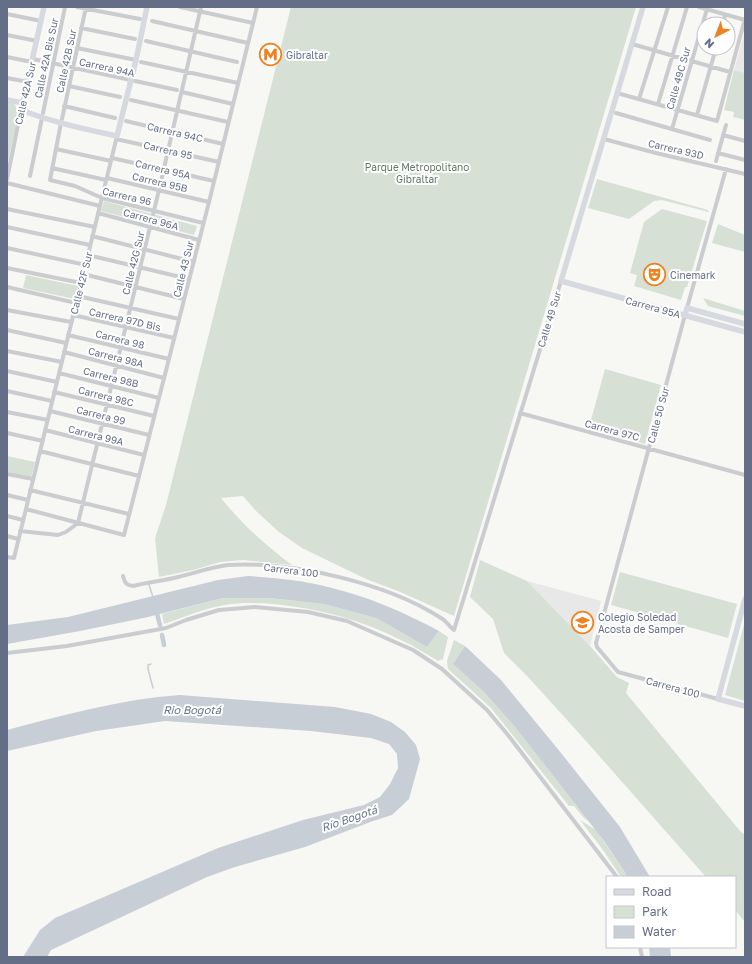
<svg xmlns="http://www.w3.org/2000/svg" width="752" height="964" viewBox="0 0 752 964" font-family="'Golos Text',sans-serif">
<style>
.built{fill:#e7e8e7}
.green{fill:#d6e0d5}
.water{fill:#c7ced5}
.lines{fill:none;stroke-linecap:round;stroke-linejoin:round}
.stream{stroke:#c7ced5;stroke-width:1.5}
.canal{stroke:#c7ced5;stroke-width:4.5}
.street{stroke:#caccd0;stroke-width:4}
.secondary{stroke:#d6d9df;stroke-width:5.5}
.labels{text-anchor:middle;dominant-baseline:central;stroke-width:4;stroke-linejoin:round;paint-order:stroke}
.poi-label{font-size:10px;fill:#646f87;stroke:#fff;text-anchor:start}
.street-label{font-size:10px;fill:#646f87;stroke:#fff}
.park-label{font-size:10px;fill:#607961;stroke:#fff}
.water-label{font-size:11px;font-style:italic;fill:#65778a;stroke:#fff}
</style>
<rect width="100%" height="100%" fill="#f7f7f4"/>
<path class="built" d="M 745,31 L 745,73 L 734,70 Z
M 527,581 L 601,601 L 590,646 Z"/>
<path class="green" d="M 291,7 L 636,7 L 454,616 L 398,591 L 366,579 L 302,548 L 279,532 L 257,512 L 243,496 L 221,498 C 243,525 264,544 292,565 L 243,560 L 220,562 L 193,570 L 159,577 L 155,538 L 166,505 Z
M 734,70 L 745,73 L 745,120 L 733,117 L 734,112 L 724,110 Z
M 7,102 L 14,104 L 19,111 L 7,166 Z
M 597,179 L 708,210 L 709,212 L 662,200 L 654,201 L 629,219 L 588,208 Z
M 104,201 L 197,226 L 194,235 L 101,211 Z
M 662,209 L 707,221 L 687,287 L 685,287 L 681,300 L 634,286 L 637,275 L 630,273 L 644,222 Z
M 718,224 L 745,235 L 745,252 L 712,243 Z
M 26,275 L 78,286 L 75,299 L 23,288 Z
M 703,298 L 745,311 L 745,316 L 708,306 Z
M 605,369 L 661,385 L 645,444 L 589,427 Z
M 7,456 L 35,462 L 31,478 L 7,472 Z
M 480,560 L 527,581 L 590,646 L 617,677 L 629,683 L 626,693 L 740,831 L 745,835 L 745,922 L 735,910 L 735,877 L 706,877 L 578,732 L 528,677 L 504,653 L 493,619 L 470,597 Z
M 620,572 L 737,604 L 728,638 L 611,605 Z
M 223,598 L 270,598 L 324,604 L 376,618 L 427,647 L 439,631 L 448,637 L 443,659 L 438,661 C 426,654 414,646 401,640 C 362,620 318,608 273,604 C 258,603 241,602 225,605 C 204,608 185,617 164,624 L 162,614 Z
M 745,621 L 745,701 L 725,695 Z
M 454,640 L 465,646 L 453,664 L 484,692 L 515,727 L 589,822 L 583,817 L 574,806 L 569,806 L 491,708 L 448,669 L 447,661 Z
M 580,820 L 596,830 L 628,877 L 621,877 L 603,850 Z"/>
<path class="water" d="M 248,576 C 274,578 302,580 328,587 C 366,596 404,612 439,631 L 427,647 L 376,618 L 324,604 L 270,598 L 223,598 L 148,617 L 80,631 L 7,644 L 7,625 L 68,617 L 218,580 Z
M 465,646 L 501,680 L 557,748 L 620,827 L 650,877 L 628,877 L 604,841 L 515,727 L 484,692 L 453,664 Z
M 180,695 L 335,707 L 371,714 L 391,722 L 405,732 L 416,745 L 420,759 L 409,799 L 392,815 L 373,821 L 305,847 L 235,867 L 207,877 L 51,950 L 47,957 L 23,957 L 40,930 L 55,918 L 218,848 L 303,820 L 364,805 L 380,797 L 390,784 L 398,768 L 397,754 L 389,744 L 371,738 L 311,731 L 165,721 L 96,731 L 7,751 L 7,730 C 64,715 121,699 180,695 Z
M 649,947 L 670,947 L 671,957 L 650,957 Z"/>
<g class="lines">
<path class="stream" d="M 149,585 L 153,597
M 151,664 L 148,665 L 148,669 L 153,688"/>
<path class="canal" d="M 156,610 L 160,625
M 162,635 L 164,645"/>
<path class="street" d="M 77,7 L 140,19
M 180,7 L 253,23
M 699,7 L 745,20
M 7,14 L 41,21
M 152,21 L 248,43
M 723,24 L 725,15
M 81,28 L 135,39
M 7,35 L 37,41
M 146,41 L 237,62
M 632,44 L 730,72
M 77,48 L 136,60
M 7,57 L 32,62
M 33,59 L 177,90
M 141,62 L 238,83
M 7,78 L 28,82
M 69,86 L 120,97
M 182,92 L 233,104
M 617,93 L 717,121 L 745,19
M 639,99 L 668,7
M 131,100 L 228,122
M 658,104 L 687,7
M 64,106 L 115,118
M 43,113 L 65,7
M 616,113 L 710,140
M 697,115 L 716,48
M 62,119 L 86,7
M 126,121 L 223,144
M 61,123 L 50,180 L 75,186 L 102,198 L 203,223
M 672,129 L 707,9
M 723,135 L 745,141
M 116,139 L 219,162
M 604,139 L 656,153 L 745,174
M 56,149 L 111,161
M 718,153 L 745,160
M 112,158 L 214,181
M 716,161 L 726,125
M 52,168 L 106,180
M 30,176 L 42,118
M 107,178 L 209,202
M 7,179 L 21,110
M 7,183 L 100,206
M 7,209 L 95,227
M 98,213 L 199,240
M 7,227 L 90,245
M 92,236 L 194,262
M 7,248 L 86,265
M 88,255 L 189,279
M 7,268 L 81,283
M 83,274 L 184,299
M 7,287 L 76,303
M 78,296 L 179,319
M 687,308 L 726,169
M 7,310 L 71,322
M 73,315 L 174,338
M 685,315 L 596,643 L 597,647 L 618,672 L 718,699
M 7,330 L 66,343
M 68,335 L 169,359
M 7,351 L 62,362
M 64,352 L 164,378
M 7,371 L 57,382
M 59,373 L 159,398
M 7,391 L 52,401
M 54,392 L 154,416
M 50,411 L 149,435
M 7,412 L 48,420
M 520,413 L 745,475
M 45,430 L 144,455
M 7,433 L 43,441
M 40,451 L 139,476
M 7,474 L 33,479
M 30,490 L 129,514
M 7,495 L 28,500
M 26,509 L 124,535 L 209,202 L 257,7
M 7,516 L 23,520
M 20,531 L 58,535 L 66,532 L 78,523 L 159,190 L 201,7
M 7,536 L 18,539
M 7,557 L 14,558 L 117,136
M 123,576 C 125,583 126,585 133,586 C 148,582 163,581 178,577 C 195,573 211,567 228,565 C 292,561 387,583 441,618 C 447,621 449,627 454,630 L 561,281
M 7,653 L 67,646 L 166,628 L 186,620 L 219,610 L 255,607 L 308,612 L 347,621 L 413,650 L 442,669 L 487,710 L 508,735 L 617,877
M 640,947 L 642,957"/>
<path class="secondary" d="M 44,7 L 21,110 C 52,122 84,129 117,136 L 136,60 L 147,7
M 643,7 L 561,281 L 745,332
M 7,100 L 23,103
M 685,315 L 687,308 L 745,324
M 745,599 L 718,699 L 745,706"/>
</g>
<defs>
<symbol id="metro-ring" viewBox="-11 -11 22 22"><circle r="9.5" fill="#fff" stroke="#ed821e" stroke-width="1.5"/><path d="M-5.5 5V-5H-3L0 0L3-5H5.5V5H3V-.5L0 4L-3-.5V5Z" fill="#ed821e"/></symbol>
<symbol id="theatre-ring" viewBox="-11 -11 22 22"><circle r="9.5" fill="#fff" stroke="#ed821e" stroke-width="1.5"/><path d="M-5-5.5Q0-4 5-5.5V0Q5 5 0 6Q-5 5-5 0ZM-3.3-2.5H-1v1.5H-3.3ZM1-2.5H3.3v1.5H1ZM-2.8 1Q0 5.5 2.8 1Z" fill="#ed821e"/></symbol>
<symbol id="school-ring" viewBox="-11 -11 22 22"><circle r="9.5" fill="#fff" stroke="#ed821e" stroke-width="1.5"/><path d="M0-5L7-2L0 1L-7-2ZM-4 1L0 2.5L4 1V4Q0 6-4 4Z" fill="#ed821e"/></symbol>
</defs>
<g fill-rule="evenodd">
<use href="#metro-ring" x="258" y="42" width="25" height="25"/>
<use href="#theatre-ring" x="642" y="262" width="25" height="25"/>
<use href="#school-ring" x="570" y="610" width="25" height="25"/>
</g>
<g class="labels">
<g class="poi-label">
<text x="286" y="55">Gibraltar</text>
<text x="670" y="275">Cinemark</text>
<text x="598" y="617">Colegio Soledad<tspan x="598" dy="12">Acosta de Samper</tspan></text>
</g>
<g class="street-label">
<text transform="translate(46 58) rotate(-78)">Calle 42A Bis Sur</text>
<text transform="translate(66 61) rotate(-78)">Calle 42B Sur</text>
<text transform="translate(107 67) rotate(12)">Carrera 94A</text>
<text transform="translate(678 78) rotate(-74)">Calle 49C Sur</text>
<text transform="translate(25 93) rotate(-77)">Calle 42A Sur</text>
<text transform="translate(175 132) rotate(13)">Carrera 94C</text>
<text transform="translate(676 149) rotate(13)">Carrera 93D</text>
<text transform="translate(168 150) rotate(13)">Carrera 95</text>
<text transform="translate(163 169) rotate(13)">Carrera 95A</text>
<text transform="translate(160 182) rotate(13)">Carrera 95B</text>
<text transform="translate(127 196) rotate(13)">Carrera 96</text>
<text transform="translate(151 219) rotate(15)">Carrera 96A</text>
<text transform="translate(133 263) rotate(-76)">Calle 42G Sur</text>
<text transform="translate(183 269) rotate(-76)">Calle 43 Sur</text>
<text transform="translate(81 283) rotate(-76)">Calle 42F Sur</text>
<text transform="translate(653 307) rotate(15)">Carrera 95A</text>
<text transform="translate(125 319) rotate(13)">Carrera 97D Bis</text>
<text transform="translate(549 319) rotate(-73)">Calle 49 Sur</text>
<text transform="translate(120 339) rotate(14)">Carrera 98</text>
<text transform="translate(116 357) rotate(14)">Carrera 98A</text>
<text transform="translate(111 377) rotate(14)">Carrera 98B</text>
<text transform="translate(106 396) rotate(14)">Carrera 98C</text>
<text transform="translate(101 415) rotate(14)">Carrera 99</text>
<text transform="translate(658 415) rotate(-75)">Calle 50 Sur</text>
<text transform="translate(612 430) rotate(15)">Carrera 97C</text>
<text transform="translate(96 435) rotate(14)">Carrera 99A</text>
<text transform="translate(291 570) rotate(7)">Carrera 100</text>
<text transform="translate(673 687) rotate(15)">Carrera 100</text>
</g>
<g class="park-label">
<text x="417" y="167">Parque Metropolitano<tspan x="417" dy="12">Gibraltar</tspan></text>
</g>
<g class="water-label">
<text x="192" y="709">Rio Bogotá</text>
<text transform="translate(349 818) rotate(-19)">Río Bogotá</text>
</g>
</g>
<rect width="752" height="964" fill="none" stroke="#646f87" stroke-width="16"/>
<rect x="606" y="876" width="130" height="72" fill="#ffffff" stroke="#c1c5cf"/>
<rect x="614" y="889" width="20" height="6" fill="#d6d9df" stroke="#c1c5cf"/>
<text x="642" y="896" font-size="12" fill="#646f87">Road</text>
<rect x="614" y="906" width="20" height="12" fill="#d6e0d5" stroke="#c1c5cf"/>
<text x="642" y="916" font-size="12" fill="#646f87">Park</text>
<rect x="614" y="926" width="20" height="12" fill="#c7ced5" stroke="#c1c5cf"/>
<text x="642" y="936" font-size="12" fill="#646f87">Water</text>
<g transform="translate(716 36) rotate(222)"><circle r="19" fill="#ffffff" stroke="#c1c5cf"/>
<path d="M0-3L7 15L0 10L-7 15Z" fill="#ed821e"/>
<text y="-6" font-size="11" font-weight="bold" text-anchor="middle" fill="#646f87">N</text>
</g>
</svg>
